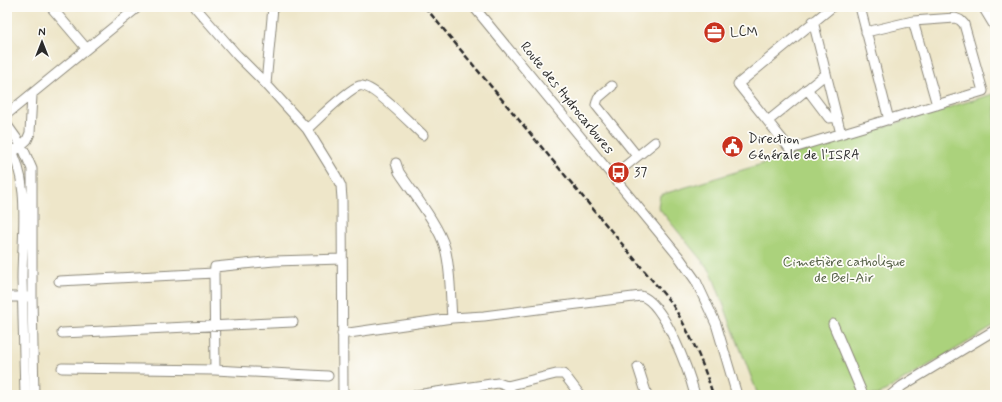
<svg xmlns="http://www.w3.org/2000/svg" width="1002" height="402" viewBox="0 0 1002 402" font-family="Mynerve,sans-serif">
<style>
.built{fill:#e8d9ba}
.green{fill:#abd27c;stroke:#6b7e54}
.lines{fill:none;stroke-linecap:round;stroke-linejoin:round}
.minor-casing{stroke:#8c887a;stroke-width:11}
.minor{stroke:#fff;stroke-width:9}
.rail{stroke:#2b2b2b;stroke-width:2.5;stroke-dasharray:6 3;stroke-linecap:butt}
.labels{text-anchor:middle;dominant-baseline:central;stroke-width:3.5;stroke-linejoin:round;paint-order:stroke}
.poi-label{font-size:14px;fill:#2b2b2b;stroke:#fdfcf7;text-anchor:start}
.street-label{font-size:14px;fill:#2b2b2b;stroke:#fdfcf7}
.park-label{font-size:14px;fill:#515d43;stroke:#fdfcf7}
</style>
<rect width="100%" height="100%" fill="#fdfcf7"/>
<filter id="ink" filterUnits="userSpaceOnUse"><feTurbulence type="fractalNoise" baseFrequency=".025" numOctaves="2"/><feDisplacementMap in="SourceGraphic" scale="8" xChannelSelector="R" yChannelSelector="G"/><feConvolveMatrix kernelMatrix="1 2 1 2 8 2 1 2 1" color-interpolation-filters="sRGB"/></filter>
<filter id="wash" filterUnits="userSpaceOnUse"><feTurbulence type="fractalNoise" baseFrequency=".012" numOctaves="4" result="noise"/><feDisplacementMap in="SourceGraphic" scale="16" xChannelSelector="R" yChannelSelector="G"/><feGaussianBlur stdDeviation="0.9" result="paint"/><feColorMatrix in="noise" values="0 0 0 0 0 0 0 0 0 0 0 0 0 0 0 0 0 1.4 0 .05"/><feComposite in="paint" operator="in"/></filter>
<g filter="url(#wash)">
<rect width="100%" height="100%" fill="#eee6c9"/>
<path class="built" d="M 7,303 L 11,303 L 12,395 L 7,395 Z"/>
<path class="green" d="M 993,94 L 995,101 L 995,326 L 878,395 L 758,395 L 711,272 L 658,207 L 660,195 Z"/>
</g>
<g filter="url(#ink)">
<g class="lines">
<defs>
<path id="minor" d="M 51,7 L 86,48
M 195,7 L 237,55 L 266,84 L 307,129 L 336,176 L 341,186 L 342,199 L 343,395
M 474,7 L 679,257 L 696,281 L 716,324 L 737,395
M 832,7 L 738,84 L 790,149 L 983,91 L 964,24 L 960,20 L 955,18 L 913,21 L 866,32
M 860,7 L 889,120
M 983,7 L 995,27
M 813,21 L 841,134
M 913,21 L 937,105
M 266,84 L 273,7
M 612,86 L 598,98 L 596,105 L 637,156
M 807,89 L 829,118 L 837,117
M 7,114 L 138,7
M 768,121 L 826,74
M 7,125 L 22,146 L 32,169 L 32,297 L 34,395
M 307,129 C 317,120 348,89 359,86 C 371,82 413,126 423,135
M 7,141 C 32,183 22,232 22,279 C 23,317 24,356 25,395
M 7,158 L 27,140 L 30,133 L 32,95
M 396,163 L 399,172 C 412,192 439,225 445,248 C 451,270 450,295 452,318
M 613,176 L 655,142
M 59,281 L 214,273
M 7,297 L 28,297
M 833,324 L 863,395
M 62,333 L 293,322
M 342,334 L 452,318 L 484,316 L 641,296 C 664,302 689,372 695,395
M 638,367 L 647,395
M 62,368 L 215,370 L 328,376
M 215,370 L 214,273 L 215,267 L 274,261 L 342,259
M 507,386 L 556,374 L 564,374 L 580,395
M 416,395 L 498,383 L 507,386 L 513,395
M 891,395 L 902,386 L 995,330"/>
</defs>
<use href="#minor" class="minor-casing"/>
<use href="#minor" class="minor"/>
<path class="rail" d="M 425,7 L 672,304 C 690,333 703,362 713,395"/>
</g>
</g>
<defs>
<symbol id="office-disc" viewBox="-11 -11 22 22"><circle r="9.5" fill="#c8321e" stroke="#fdfcf7"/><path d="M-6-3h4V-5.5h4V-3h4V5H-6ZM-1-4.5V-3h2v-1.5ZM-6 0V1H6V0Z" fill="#fff"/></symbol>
<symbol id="civic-disc" viewBox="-11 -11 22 22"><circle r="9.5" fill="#c8321e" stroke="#fdfcf7"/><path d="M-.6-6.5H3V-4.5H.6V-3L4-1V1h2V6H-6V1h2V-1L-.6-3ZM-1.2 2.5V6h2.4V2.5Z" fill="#fff"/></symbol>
<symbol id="bus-disc" viewBox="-11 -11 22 22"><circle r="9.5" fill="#c8321e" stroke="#fdfcf7"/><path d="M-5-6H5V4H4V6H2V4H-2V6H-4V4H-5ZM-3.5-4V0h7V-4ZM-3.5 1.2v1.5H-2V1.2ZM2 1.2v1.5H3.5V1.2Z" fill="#fff"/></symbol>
</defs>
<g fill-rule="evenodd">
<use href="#office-disc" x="702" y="20" width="25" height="25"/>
<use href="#civic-disc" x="720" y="134" width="25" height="25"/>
<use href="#bus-disc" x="606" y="160" width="25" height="25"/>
</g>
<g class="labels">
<g class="poi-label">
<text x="730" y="32">LCM</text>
<text x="748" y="139">Direction<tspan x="748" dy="16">Générale de l'ISRA</tspan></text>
<text x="634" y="172">37</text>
</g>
<g class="street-label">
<text transform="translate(567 98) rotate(51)">Route des Hydrocarbures</text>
</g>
<g class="park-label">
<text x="844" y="262">Cimetière catholique<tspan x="844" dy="16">de Bel-Air</tspan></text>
</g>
</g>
<rect width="1002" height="402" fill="none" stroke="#fdfcf7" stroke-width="24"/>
<g transform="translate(42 42)" stroke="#fdfcf7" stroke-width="3" paint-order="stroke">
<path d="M0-3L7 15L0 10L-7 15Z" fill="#2b2b2b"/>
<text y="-6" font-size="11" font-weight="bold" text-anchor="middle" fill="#2b2b2b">N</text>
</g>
</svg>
